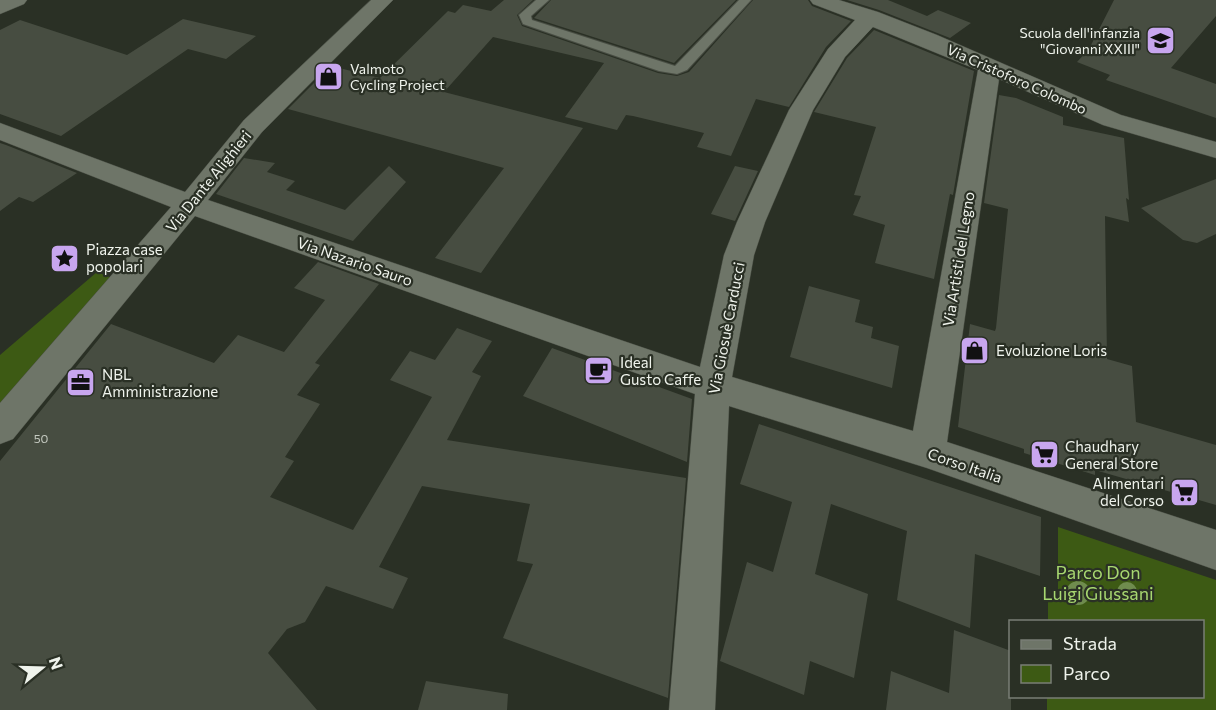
<svg xmlns="http://www.w3.org/2000/svg" width="1216" height="710" viewBox="0 0 1216 710" font-family="Commissioner,sans-serif">
<style>
.green{fill:#3d5a14}
.building{fill:#474d41}
.lines{fill:none;stroke-linecap:round;stroke-linejoin:round}
.service-casing{stroke:#484d43;stroke-width:2}
.minor-casing{stroke:#484d43;stroke-width:1}
.tertiary-casing{stroke:#484d43;stroke-width:1}
.service{fill:#6e7568;fill-rule:evenodd}
.minor{fill:#6e7568;fill-rule:evenodd}
.tertiary{fill:#6e7568;fill-rule:evenodd}
.tree{fill:#6f8c4e}
.labels{text-anchor:middle;dominant-baseline:central;stroke-width:4.5;stroke-linejoin:round;paint-order:stroke}
.number-label{font-size:12px;fill:#c5cac1}
.far-poi-label{font-size:14px;fill:#eff3ec;stroke:#2a3025;text-anchor:end}
.far-street-label{font-size:14px;fill:#eff3ec;stroke:#2a3025}
.street-label{font-size:15px;fill:#eff3ec;stroke:#2a3025}
.poi-label{font-size:15px;fill:#eff3ec;stroke:#2a3025;text-anchor:start}
.near-park-label{font-size:18px;fill:#a7d770;stroke:#2a3025}
</style>
<rect width="100%" height="100%" fill="#2a3025"/>
<path class="green" d="M 97,272 L 112,278 L 0,409 L 0,355 Z
M 1058,527 L 1216,580 L 1216,710 L 1047,710 L 1047,697 L 1202,696 L 1202,622 L 1048,621 L 1048,602 L 1058,595 Z"/>
<path class="building" d="M 504,0 L 533,0 L 517,15 L 522,26 L 658,73 L 677,76 L 689,72 L 753,0 L 808,0 L 812,6 L 851,21 L 826,47 L 789,107 L 756,99 L 731,156 L 697,147 L 704,133 L 633,116 L 626,115 L 617,130 L 565,117 L 604,63 L 493,37 L 444,92 L 583,128 L 481,273 L 435,258 L 504,168 L 288,109 L 331,66 L 380,78 L 448,11 L 455,13 L 463,5 L 491,11 Z
M 551,0 L 736,0 L 674,63 L 534,18 Z
M 847,0 L 888,0 L 927,16 L 938,10 L 971,23 L 950,38 L 879,10 Z
M 1114,0 L 1216,0 L 1216,16 L 1171,68 L 1216,84 L 1216,118 L 1106,80 L 1110,75 L 1077,62 L 1089,49 Z
M 183,19 L 256,36 L 226,59 L 188,49 L 61,136 L 0,114 L 0,30 L 20,20 L 127,55 Z
M 874,30 L 974,71 L 953,195 L 950,194 L 934,279 L 875,263 L 885,225 L 853,215 L 861,196 L 854,195 L 876,127 L 814,112 L 847,58 Z
M 999,95 L 1016,98 L 1063,117 L 1063,125 L 1124,138 L 1129,200 L 1126,198 L 1129,222 L 1105,216 L 1107,359 L 1132,366 L 1136,422 L 1216,445 L 1216,505 L 1095,470 L 1095,475 L 1024,453 L 1024,449 L 958,427 L 970,324 L 995,331 L 996,328 L 1008,209 L 984,203 Z
M 0,143 L 6,145 L 77,173 L 33,202 L 19,197 L 0,211 Z
M 244,158 L 275,163 L 267,172 L 295,181 L 286,190 L 345,210 L 389,166 L 406,182 L 353,241 L 216,194 Z
M 735,166 L 758,171 L 735,221 L 711,214 Z
M 1216,179 L 1216,234 L 1197,243 L 1183,240 L 1141,208 Z
M 318,262 L 379,284 L 315,363 L 320,365 L 297,395 L 320,404 L 285,457 L 294,461 L 270,497 L 353,530 L 432,397 L 390,380 L 410,351 L 435,360 L 457,328 L 492,341 L 472,372 L 481,376 L 447,440 L 686,478 L 668,698 L 503,638 L 533,564 L 517,561 L 530,504 L 422,486 L 379,567 L 408,578 L 393,609 L 326,586 L 305,622 L 287,629 L 268,653 L 317,710 L 0,710 L 0,461 L 111,324 L 214,363 L 238,335 L 284,352 L 325,300 L 294,288 Z
M 809,286 L 860,300 L 855,322 L 873,327 L 871,338 L 899,346 L 892,388 L 790,357 Z
M 552,348 L 692,399 L 687,462 L 523,396 Z
M 759,424 L 1041,517 L 1040,576 L 975,554 L 970,628 L 897,600 L 907,531 L 831,504 L 815,574 L 868,594 L 854,678 L 810,661 L 804,695 L 720,661 L 747,562 L 773,572 L 792,502 L 740,484 Z
M 954,630 L 1011,651 L 1011,710 L 886,710 L 891,671 L 949,693 Z
M 426,681 L 508,694 L 507,710 L 418,710 Z"/>
<g class="lines">
<defs>
<path id="service" d="M 536,0 L 549,0 L 531,16 L 532,20 L 675,66 L 739,0 L 751,0 L 687,70 L 677,74 L 659,71 L 523,24 L 519,15 Z"/>
<path id="minor" d="M 371,0 L 393,0 L 262,132 L 208,200 L 700,367 L 724,255 L 737,222 L 789,110 L 828,49 L 855,20 L 813,4 L 810,0 L 839,0 L 878,12 L 937,35 L 1121,115 L 1216,142 L 1216,158 L 1103,125 L 999,79 L 947,442 L 1216,530 L 1216,570 L 927,468 L 729,406 L 715,710 L 669,710 L 695,394 L 195,216 L 13,439 L 0,444 L 0,403 L 171,207 L 0,140 L 0,123 L 185,192 L 244,120 ZM 873,27 L 978,70 L 913,431 L 732,377 L 754,255 L 765,222 L 813,110 L 845,57 Z"/>
<path id="tertiary" d="M 0,0 L 27,0 L 24,4 L 0,14 Z"/>
</defs>
<use href="#service" class="service-casing"/>
<use href="#minor" class="minor-casing"/>
<use href="#tertiary" class="tertiary-casing"/>
<use href="#service" class="service"/>
<use href="#minor" class="minor"/>
<use href="#tertiary" class="tertiary"/>
</g>
<g class="tree">
<circle cx="1078" cy="593" r="12"/>
<circle cx="1127" cy="592" r="10"/>
</g>
<defs>
<symbol id="school-square" viewBox="-11 -11 22 22"><rect x="-9" y="-9" width="18" height="18" rx="4" fill="#c8a6ef" stroke="#2a3025"/><path d="M0-5L7-2L0 1L-7-2ZM-4 1L0 2.5L4 1V4Q0 6-4 4Z" fill="#111"/></symbol>
<symbol id="shop-square" viewBox="-11 -11 22 22"><rect x="-9" y="-9" width="18" height="18" rx="4" fill="#c8a6ef" stroke="#2a3025"/><path d="M-5-2.5h2.3a2.7 3.5 0 0 1 5.4 0H5L5.5 6h-11ZM-1.5-2.5h3a1.5 2.3 0 0 0-3 0Z" fill="#111"/></symbol>
<symbol id="sight-square" viewBox="-11 -11 22 22"><rect x="-9" y="-9" width="18" height="18" rx="4" fill="#c8a6ef" stroke="#2a3025"/><path d="M0-6L1.8-2.2L6-1.7L2.9 1.2L3.7 5.4L0 3.3L-3.7 5.4L-2.9 1.2L-6-1.7L-1.8-2.2Z" fill="#111"/></symbol>
<symbol id="cafe-square" viewBox="-11 -11 22 22"><rect x="-9" y="-9" width="18" height="18" rx="4" fill="#c8a6ef" stroke="#2a3025"/><path d="M-5.5-4.5H6V0H3Q3 3.5 0 3.5H-2.5Q-5.5 3.5-5.5 0ZM3-3.2v2h1.7v-2ZM-6 4.5H4V6H-6Z" fill="#111"/></symbol>
<symbol id="office-square" viewBox="-11 -11 22 22"><rect x="-9" y="-9" width="18" height="18" rx="4" fill="#c8a6ef" stroke="#2a3025"/><path d="M-6-3h4V-5.5h4V-3h4V5H-6ZM-1-4.5V-3h2v-1.5ZM-6 0V1H6V0Z" fill="#111"/></symbol>
<symbol id="supermarket-square" viewBox="-11 -11 22 22"><rect x="-9" y="-9" width="18" height="18" rx="4" fill="#c8a6ef" stroke="#2a3025"/><path d="M-6-5.5h2.5l.6 2H6L4.5 2H-2.5L-4.4-4H-6ZM-1.5 3.2a1.3 1.3 0 1 0 .1 0ZM3 3.2a1.3 1.3 0 1 0 .1 0Z" fill="#111"/></symbol>
</defs>
<g fill-rule="evenodd">
<use href="#school-square" x="1144" y="24" width="33" height="33"/>
<use href="#shop-square" x="312" y="60" width="33" height="33"/>
<use href="#sight-square" x="48" y="242" width="33" height="33"/>
<use href="#shop-square" x="958" y="334" width="33" height="33"/>
<use href="#cafe-square" x="582" y="354" width="33" height="33"/>
<use href="#office-square" x="64" y="366" width="33" height="33"/>
<use href="#supermarket-square" x="1028" y="438" width="33" height="33"/>
<use href="#supermarket-square" x="1168" y="476" width="33" height="33"/>
</g>
<g class="labels">
<g class="number-label">
<text x="41" y="438">50</text>
</g>
<g class="far-poi-label">
<text x="1140" y="32">Scuola dell'infanzia<tspan x="1140" dy="16">"Giovanni XXIII"</tspan></text>
<text x="350" y="68" text-anchor="start">Valmoto<tspan x="350" dy="16">Cycling Project</tspan></text>
</g>
<g class="far-street-label">
<text transform="translate(1017 79) rotate(24)">Via Cristoforo Colombo</text>
</g>
<g class="street-label">
<text transform="translate(208 181) rotate(-51)">Via Dante Alighieri</text>
<text transform="translate(958 259) rotate(-81)">Via Artisti del Legno</text>
<text transform="translate(355 261) rotate(19)">Via Nazario Sauro</text>
<text transform="translate(726 328) rotate(-79)">Via Giosuè Carducci</text>
<text transform="translate(965 465) rotate(19)">Corso Italia</text>
</g>
<g class="poi-label">
<text x="86" y="249">Piazza case<tspan x="86" dy="17">popolari</tspan></text>
<text x="996" y="350">Evoluzione Loris</text>
<text x="620" y="362">Ideal<tspan x="620" dy="17">Gusto Caffe</tspan></text>
<text x="102" y="374">NBL<tspan x="102" dy="17">Amministrazione</tspan></text>
<text x="1065" y="446">Chaudhary<tspan x="1065" dy="17">General Store</tspan></text>
<text x="1164" y="483" text-anchor="end">Alimentari<tspan x="1164" dy="17">del Corso</tspan></text>
</g>
<g class="near-park-label">
<text x="1098" y="572">Parco Don<tspan x="1098" dy="21">Luigi Giussani</tspan></text>
</g>
</g>
<rect x="1009" y="620" width="195" height="78" fill="#2a3025" stroke="#797e75" stroke-width="1.5"/>
<rect x="1021" y="640" width="30" height="9" fill="#6e7568" stroke="#797e75" stroke-width="1.5"/>
<text x="1063" y="650" font-size="18" fill="#eff3ec">Strada</text>
<rect x="1021" y="665" width="30" height="18" fill="#3d5a14" stroke="#797e75" stroke-width="1.5"/>
<text x="1063" y="680" font-size="18" fill="#eff3ec">Parco</text>
<g transform="translate(42 668) rotate(71)" stroke="#2a3025" stroke-width="4.5" paint-order="stroke">
<path d="M0-4.5L10 22L0 15L-10 22Z" fill="#eff3ec"/>
<text y="-9" font-size="16" font-weight="bold" text-anchor="middle" fill="#eff3ec">N</text>
</g>
</svg>
